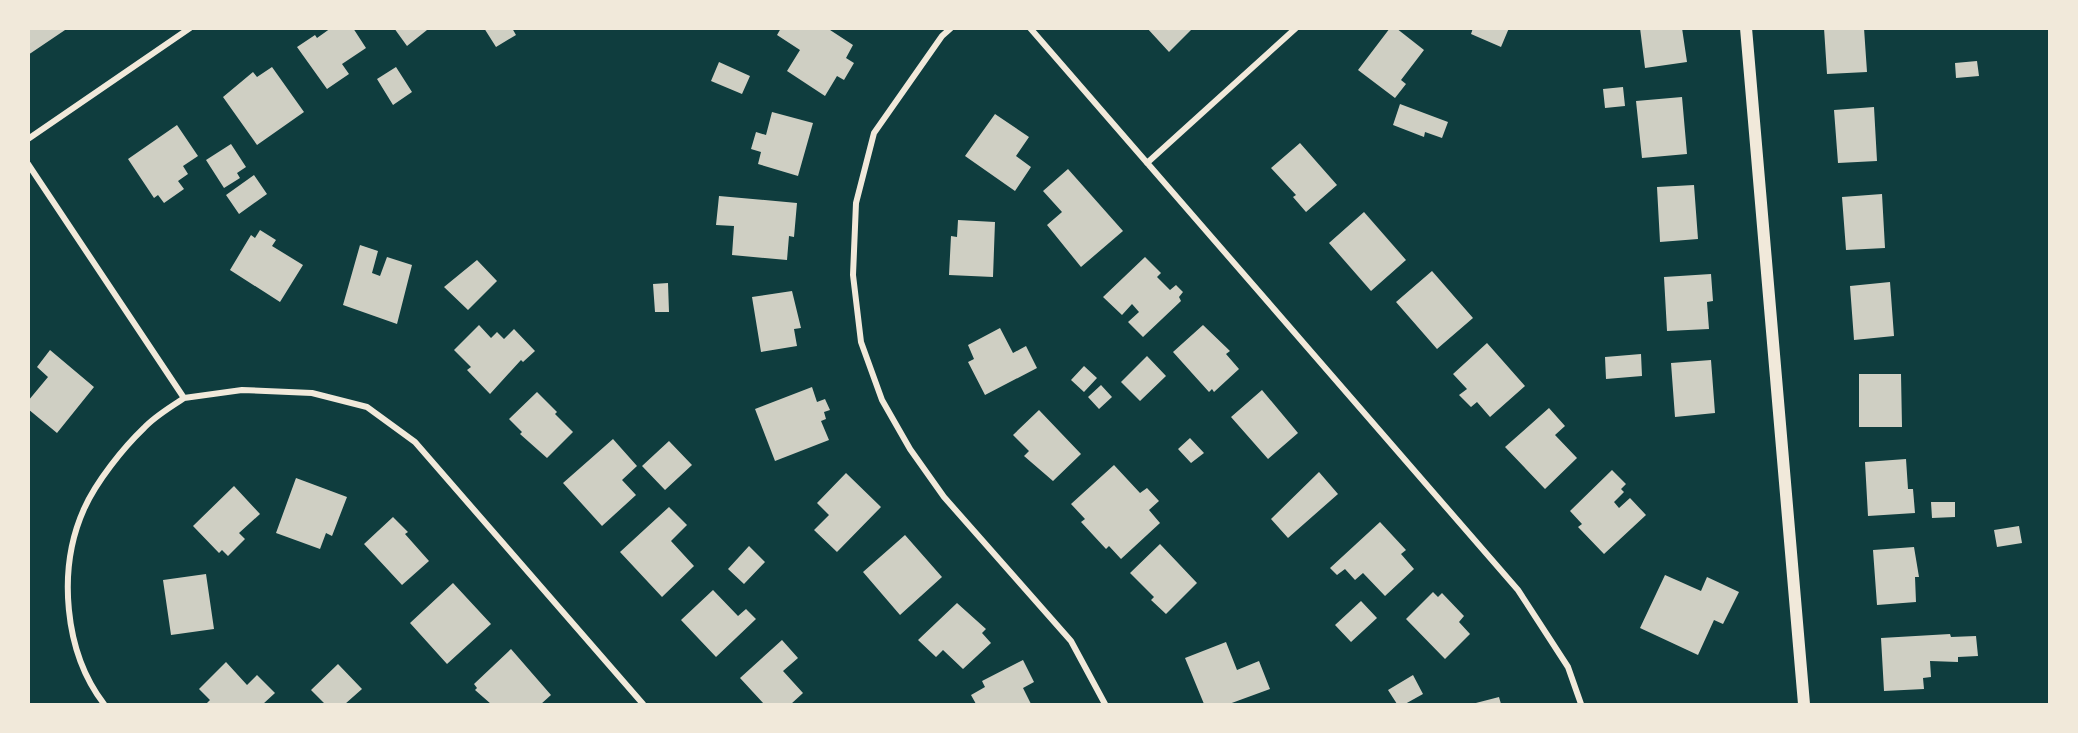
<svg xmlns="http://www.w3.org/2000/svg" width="2078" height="733" viewBox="0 0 2078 733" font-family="'Alegreya Sans',sans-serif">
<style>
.building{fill:#cfcfc3}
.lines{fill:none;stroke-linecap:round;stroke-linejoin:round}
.minor{stroke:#f1e9da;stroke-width:6}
.secondary{stroke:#f1e9da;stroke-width:12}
</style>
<rect width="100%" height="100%" fill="#0f3d3e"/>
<path class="building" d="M 28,28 L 68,28 L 28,55 Z
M 331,28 L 353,28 L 366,48 L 342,64 L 349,74 L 327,89 L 297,47 L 315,35 L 317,38 Z
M 394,28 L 426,28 L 427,30 L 407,46 Z
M 484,28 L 512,28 L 516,35 L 496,47 Z
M 781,28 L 827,28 L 853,45 L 846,58 L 854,63 L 844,80 L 837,76 L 825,96 L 787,71 L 800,50 L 777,35 Z
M 1147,28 L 1193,28 L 1169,52 Z
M 1390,28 L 1396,28 L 1424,50 L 1401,80 L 1406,84 L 1395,98 L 1358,70 Z
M 1473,28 L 1509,28 L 1501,47 L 1471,34 Z
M 1640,28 L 1682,28 L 1687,62 L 1645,68 Z
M 1824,28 L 1864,28 L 1867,72 L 1827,74 Z
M 1977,61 L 1979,76 L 1956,78 L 1955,63 Z
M 719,62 L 750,76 L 742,94 L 711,81 Z
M 272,67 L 304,112 L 257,145 L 223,97 L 253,72 L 257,77 Z
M 396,67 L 412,92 L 393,105 L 377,79 Z
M 1623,87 L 1625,106 L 1605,108 L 1603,89 Z
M 1682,97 L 1687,154 L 1642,158 L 1636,101 Z
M 1400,104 L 1448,122 L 1442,138 L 1425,132 L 1424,137 L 1393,125 Z
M 1874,107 L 1877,161 L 1838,163 L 1834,110 Z
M 772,112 L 813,123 L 798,176 L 758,164 L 761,152 L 751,149 L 756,132 L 766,135 Z
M 995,114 L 1029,137 L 1016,156 L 1031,167 L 1015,191 L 965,156 Z
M 177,125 L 198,156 L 183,166 L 188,174 L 178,181 L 184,189 L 164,203 L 158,195 L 154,198 L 128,159 Z
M 1300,143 L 1337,185 L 1306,212 L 1293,197 L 1296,195 L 1271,168 Z
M 231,144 L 246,167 L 237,173 L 240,178 L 224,188 L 206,160 Z
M 1068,169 L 1123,231 L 1081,267 L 1047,225 L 1062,212 L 1043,191 Z
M 254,175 L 267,194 L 239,214 L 226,195 Z
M 1694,185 L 1698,239 L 1660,242 L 1657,187 Z
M 1882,194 L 1885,248 L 1846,250 L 1842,197 Z
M 719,196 L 797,203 L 794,237 L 789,236 L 787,260 L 732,255 L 734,226 L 716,225 Z
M 1364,212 L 1406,260 L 1371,291 L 1329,243 Z
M 958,220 L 995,222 L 993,277 L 949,275 L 951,236 L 957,237 Z
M 260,230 L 276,240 L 272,246 L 303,265 L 280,302 L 230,270 L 251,235 L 255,238 Z
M 360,245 L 378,251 L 372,273 L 380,276 L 387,257 L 412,265 L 397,324 L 343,305 Z
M 1145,257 L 1161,273 L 1157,277 L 1170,290 L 1176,285 L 1183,292 L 1179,297 L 1181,301 L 1143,337 L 1128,322 L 1139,312 L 1132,304 L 1122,315 L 1103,297 Z
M 477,260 L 497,281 L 468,310 L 444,287 Z
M 1432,271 L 1473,318 L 1437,349 L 1396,302 Z
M 1711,274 L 1713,301 L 1707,302 L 1709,329 L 1667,331 L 1664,277 Z
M 1890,282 L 1894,336 L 1854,340 L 1850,286 Z
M 668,283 L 669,312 L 655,312 L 653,284 Z
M 792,291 L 801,328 L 794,329 L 797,346 L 761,352 L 752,297 Z
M 479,325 L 491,338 L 497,332 L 504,339 L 514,329 L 535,351 L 523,362 L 521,360 L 490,394 L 467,370 L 471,367 L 454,350 Z
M 1203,325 L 1230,351 L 1226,354 L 1239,369 L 1214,392 L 1212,389 L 1209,392 L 1173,352 Z
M 1000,328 L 1013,353 L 1026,346 L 1037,368 L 985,395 L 968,362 L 974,359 L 968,345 Z
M 1487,343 L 1525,386 L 1490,417 L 1477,402 L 1471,407 L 1459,395 L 1467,389 L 1453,374 Z
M 50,350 L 94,387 L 57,433 L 28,409 L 28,401 L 48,377 L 37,367 Z
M 1641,354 L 1642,376 L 1606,379 L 1605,357 Z
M 1147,356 L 1166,376 L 1140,401 L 1121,382 Z
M 1711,360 L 1715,413 L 1675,417 L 1671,363 Z
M 1084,366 L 1097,378 L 1084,392 L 1071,380 Z
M 1859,374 L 1901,374 L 1902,427 L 1859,427 Z
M 1101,385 L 1112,397 L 1099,409 L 1088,397 Z
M 812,387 L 817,402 L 825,399 L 830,410 L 824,412 L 826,419 L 821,421 L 829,440 L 775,461 L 755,409 Z
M 1262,390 L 1298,433 L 1268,459 L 1231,417 Z
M 537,392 L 557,412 L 555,414 L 573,432 L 547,458 L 520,434 L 522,432 L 509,419 Z
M 1549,408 L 1565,426 L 1555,435 L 1577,458 L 1545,489 L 1505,447 Z
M 1039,410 L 1081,454 L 1053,481 L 1024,456 L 1029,451 L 1013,435 Z
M 1190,438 L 1204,453 L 1191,463 L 1178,449 Z
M 613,439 L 637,466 L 622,480 L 636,495 L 602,526 L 563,483 Z
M 669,441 L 692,465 L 665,490 L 642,466 Z
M 1906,459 L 1908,489 L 1913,489 L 1915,513 L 1868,516 L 1865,462 Z
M 1114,465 L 1140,493 L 1147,488 L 1159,501 L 1149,510 L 1160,523 L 1121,559 L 1109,546 L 1106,549 L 1081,522 L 1085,519 L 1071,504 Z
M 1612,470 L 1626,484 L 1621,489 L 1624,492 L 1614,502 L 1619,508 L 1630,498 L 1646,515 L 1604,554 L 1578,527 L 1582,524 L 1570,511 Z
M 1319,472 L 1338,494 L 1288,538 L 1271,519 Z
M 846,473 L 881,507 L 837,552 L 814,530 L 829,515 L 817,503 Z
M 296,478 L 347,497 L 332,536 L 326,533 L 320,549 L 276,533 Z
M 234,486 L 260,514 L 239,533 L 245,539 L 228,556 L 222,550 L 219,553 L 193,526 Z
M 1931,502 L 1955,502 L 1955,517 L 1932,518 Z
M 669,507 L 687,525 L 671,541 L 694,566 L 662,597 L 620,552 Z
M 393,517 L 408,532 L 405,534 L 429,561 L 402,585 L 364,544 Z
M 1380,522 L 1406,550 L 1401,554 L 1414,569 L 1385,596 L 1363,573 L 1355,580 L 1345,569 L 1337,575 L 1330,568 Z
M 2019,526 L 2022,543 L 1997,547 L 1994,530 Z
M 905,535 L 942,577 L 900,615 L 863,572 Z
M 1160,544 L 1197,583 L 1166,614 L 1151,600 L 1154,597 L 1130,573 Z
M 749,546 L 765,562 L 744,584 L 728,569 Z
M 1914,547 L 1919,577 L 1915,577 L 1916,602 L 1877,605 L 1873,550 Z
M 206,574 L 214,629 L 171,635 L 163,580 Z
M 1665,575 L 1701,591 L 1707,577 L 1739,592 L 1723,624 L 1714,620 L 1698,655 L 1640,628 Z
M 453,583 L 491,624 L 447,664 L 410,623 Z
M 713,590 L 738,616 L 746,609 L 756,619 L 716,657 L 681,620 Z
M 1433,592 L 1438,597 L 1442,593 L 1464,616 L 1459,622 L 1470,634 L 1445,659 L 1406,619 Z
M 1361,601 L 1377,618 L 1351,642 L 1335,625 Z
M 957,603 L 986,629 L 982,633 L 991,643 L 963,669 L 943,650 L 936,657 L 918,640 Z
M 1950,634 L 1951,637 L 1976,636 L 1978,656 L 1958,657 L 1958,662 L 1930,661 L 1931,677 L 1923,678 L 1924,689 L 1884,691 L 1881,638 Z
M 782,640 L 798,658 L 783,671 L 803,693 L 791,704 L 764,704 L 740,678 Z
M 1226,642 L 1237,670 L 1259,661 L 1270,689 L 1229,704 L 1204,704 L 1185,658 Z
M 511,649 L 551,695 L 541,704 L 491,704 L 475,690 L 477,688 L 474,684 Z
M 1023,660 L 1034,682 L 1023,688 L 1031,704 L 976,704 L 971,695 L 985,687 L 982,681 Z
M 226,662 L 247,685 L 257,675 L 275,693 L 263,704 L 206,704 L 210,700 L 199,689 Z
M 338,664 L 362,689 L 345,704 L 325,704 L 311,690 Z
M 1413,675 L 1423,694 L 1405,704 L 1397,704 L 1388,690 Z
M 1499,697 L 1501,704 L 1472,704 Z"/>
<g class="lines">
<path class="minor" d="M 951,28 L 942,36 L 874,133 L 856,203 L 853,275 L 861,342 L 882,400 L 910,449 L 944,497 L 1071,641 L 1105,704
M 1030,28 L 1518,590 L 1568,667 L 1581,704
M 28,139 L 190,28
M 1147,163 L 1296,28
M 28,164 L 184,398 L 242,390 L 312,393 L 367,407 L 415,442 L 643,704
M 104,704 C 64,652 57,569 84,509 C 96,482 123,448 144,428 C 155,416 171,407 184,398"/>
<path class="secondary" d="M 1746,28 L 1804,704"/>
</g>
<rect width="2078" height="733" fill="none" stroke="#f1e9da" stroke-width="60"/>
</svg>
